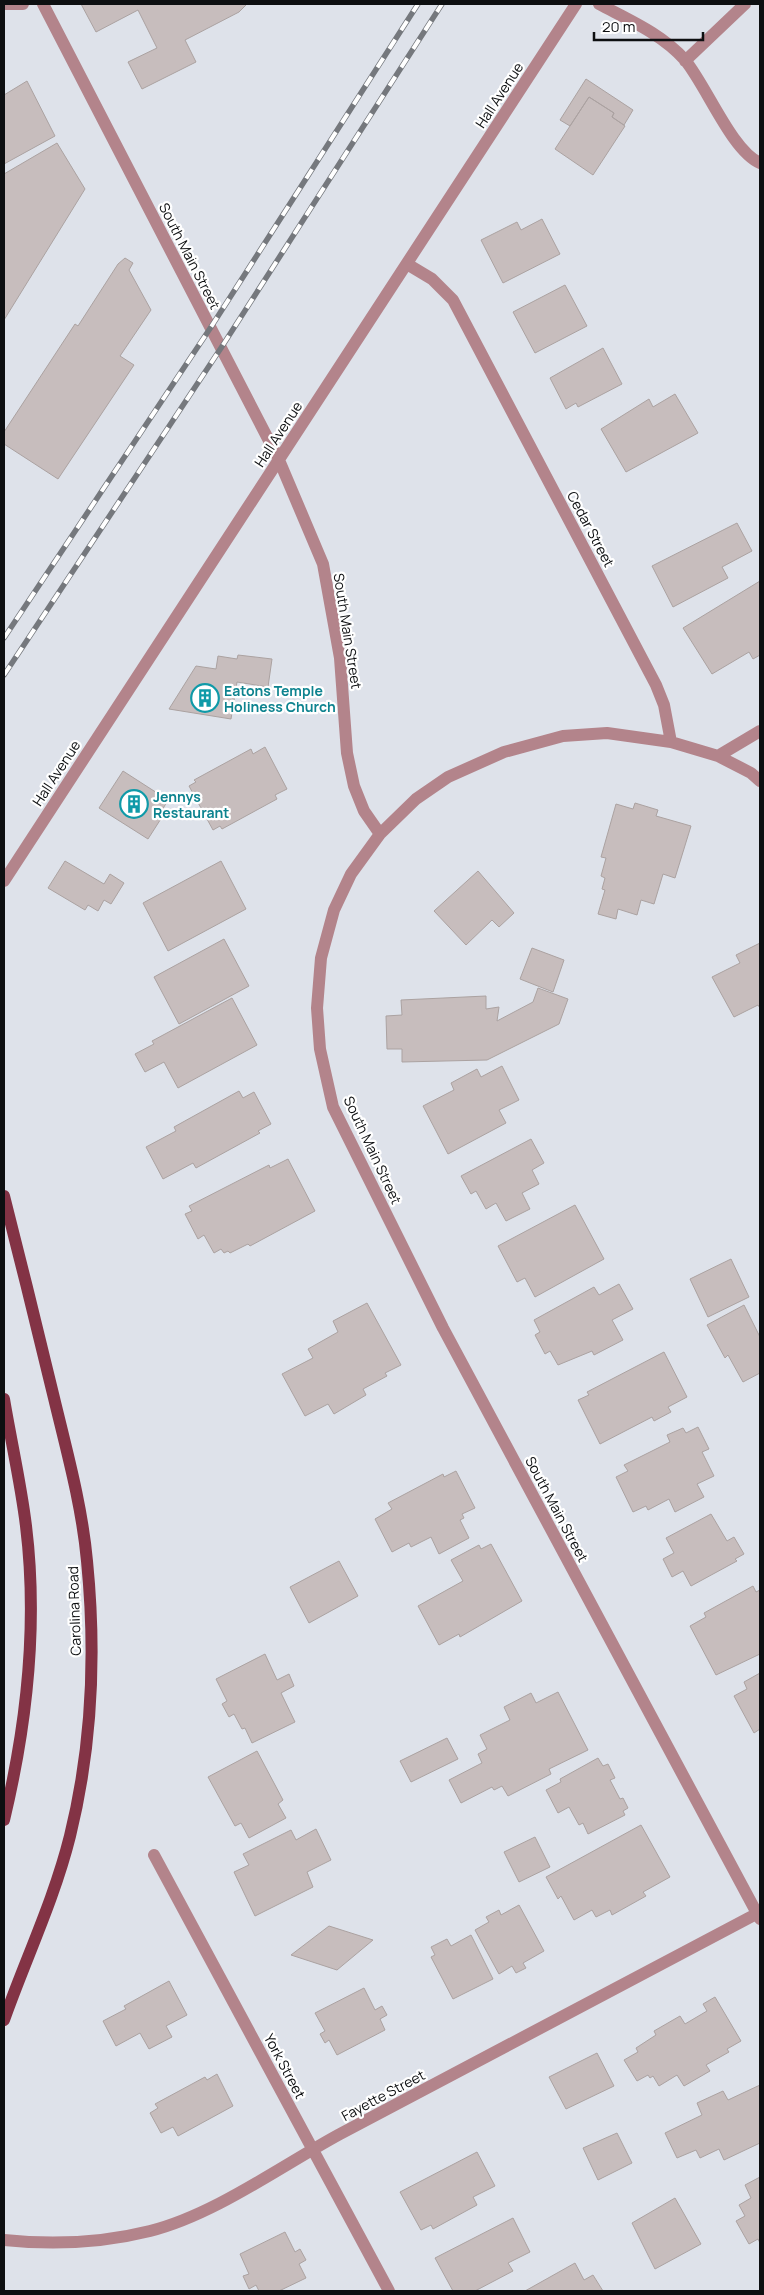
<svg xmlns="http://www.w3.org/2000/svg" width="764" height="2295" viewBox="0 0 764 2295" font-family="Manrope,sans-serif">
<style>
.building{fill:#c7bdbd;stroke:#aba2a1}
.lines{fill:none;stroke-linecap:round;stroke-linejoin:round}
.minor{stroke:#b3848b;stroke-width:12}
.major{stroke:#833345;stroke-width:12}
.rail-casing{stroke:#75787d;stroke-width:5.5}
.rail{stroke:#fff;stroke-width:4;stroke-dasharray:11;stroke-linecap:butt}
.labels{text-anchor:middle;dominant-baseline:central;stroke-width:4.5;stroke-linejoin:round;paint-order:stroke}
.street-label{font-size:14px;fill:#0d0f11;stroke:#fff}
.culture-label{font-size:14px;font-weight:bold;fill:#0d838f;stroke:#fff;text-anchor:start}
</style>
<rect width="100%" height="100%" fill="#dee2ea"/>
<path class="building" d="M 81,4 L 247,4 L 239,12 L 185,40 L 196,62 L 142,89 L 128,62 L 157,48 L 138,10 L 96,32 Z
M 586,79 L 633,110 L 624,125 L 612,117 L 614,113 L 589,97 L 570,126 L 560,120 Z
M 27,81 L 55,136 L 4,164 L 4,95 Z
M 589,97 L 614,113 L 612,117 L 625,126 L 593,175 L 555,149 Z
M 57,143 L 85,189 L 4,320 L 4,174 Z
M 542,219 L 560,254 L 503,283 L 481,240 L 517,222 L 521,230 Z
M 125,258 L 133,263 L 129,270 L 151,310 L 120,356 L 134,365 L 58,479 L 4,444 L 4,432 L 75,324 L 78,326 L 118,264 Z
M 565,285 L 587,326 L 535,353 L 513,312 Z
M 603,348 L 622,384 L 578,407 L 576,403 L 566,409 L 550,378 Z
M 675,394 L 698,433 L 626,472 L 601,429 L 649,399 L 653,407 Z
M 737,523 L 752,551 L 722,567 L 728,578 L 673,607 L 652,566 Z
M 760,581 L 760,655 L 753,659 L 749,652 L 712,674 L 683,628 Z
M 238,655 L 272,659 L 268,687 L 237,682 L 231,719 L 169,709 L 196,666 L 216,669 L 218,656 L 237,659 Z
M 265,747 L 287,789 L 275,795 L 277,799 L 222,829 L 220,826 L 213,830 L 189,786 L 196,782 L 194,780 L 251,749 L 253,754 Z
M 123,771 L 168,800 L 161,812 L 164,814 L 148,839 L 99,808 Z
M 635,803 L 658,810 L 656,816 L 691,826 L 675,878 L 663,874 L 654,904 L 641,900 L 637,915 L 618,909 L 616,919 L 598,914 L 605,890 L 602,889 L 605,878 L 601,876 L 606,858 L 601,857 L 616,804 L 633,809 Z
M 65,861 L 104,884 L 110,874 L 124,883 L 111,904 L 104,900 L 98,911 L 88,905 L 85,910 L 48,888 Z
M 221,861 L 246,909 L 168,951 L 143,903 Z
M 478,871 L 514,913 L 499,927 L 492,920 L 466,945 L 434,911 Z
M 224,939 L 249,986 L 179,1024 L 154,977 Z
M 760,943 L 760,1008 L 758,1005 L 734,1017 L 712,977 L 740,963 L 736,955 Z
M 532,948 L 564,960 L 553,992 L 520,979 Z
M 538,988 L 568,999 L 559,1024 L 487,1060 L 402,1062 L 402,1049 L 387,1049 L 386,1016 L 402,1015 L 401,1000 L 486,996 L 486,1009 L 499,1007 L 497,1021 L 533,1002 Z
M 232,998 L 257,1045 L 178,1088 L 164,1062 L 145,1072 L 135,1054 L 154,1044 L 152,1041 Z
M 502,1066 L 519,1100 L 499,1110 L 506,1123 L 448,1154 L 423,1106 L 454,1090 L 451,1083 L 477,1069 L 481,1077 Z
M 239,1091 L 243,1098 L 254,1092 L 271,1124 L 258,1131 L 260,1133 L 196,1168 L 193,1163 L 163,1179 L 146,1147 L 176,1131 L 174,1127 Z
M 531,1139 L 544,1163 L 532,1170 L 539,1184 L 522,1193 L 530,1209 L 506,1221 L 496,1203 L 486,1209 L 476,1191 L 471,1194 L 461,1176 Z
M 288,1159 L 315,1211 L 250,1246 L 248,1244 L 230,1253 L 228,1251 L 224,1253 L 221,1249 L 214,1253 L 204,1235 L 198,1239 L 185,1214 L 192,1211 L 189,1206 L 269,1165 L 270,1168 Z
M 575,1205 L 604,1259 L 535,1297 L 525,1278 L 517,1282 L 498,1246 Z
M 731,1259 L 749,1297 L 708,1317 L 690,1279 Z
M 619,1284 L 633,1309 L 612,1320 L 623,1340 L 594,1355 L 592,1351 L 558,1365 L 550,1351 L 545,1354 L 535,1335 L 540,1332 L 534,1320 L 594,1287 L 599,1295 Z
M 367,1303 L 401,1365 L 385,1373 L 387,1376 L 363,1389 L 366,1395 L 334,1414 L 328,1404 L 305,1416 L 282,1374 L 313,1358 L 308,1349 L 338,1332 L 333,1321 Z
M 744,1305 L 760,1337 L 760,1373 L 743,1382 L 728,1355 L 725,1358 L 707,1325 Z
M 664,1352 L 687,1397 L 668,1407 L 671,1412 L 654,1421 L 652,1417 L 600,1444 L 578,1400 L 589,1395 L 587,1392 Z
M 698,1427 L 709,1449 L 702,1452 L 714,1476 L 697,1484 L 704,1497 L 675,1512 L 669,1499 L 648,1510 L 646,1506 L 633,1512 L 616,1477 L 628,1471 L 624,1465 L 670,1442 L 667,1435 L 683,1428 L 686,1433 Z
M 456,1471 L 475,1508 L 462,1514 L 464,1518 L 460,1520 L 469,1538 L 439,1554 L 431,1537 L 411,1547 L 409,1543 L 392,1552 L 375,1519 L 392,1509 L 388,1503 L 443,1474 L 444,1477 Z
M 711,1514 L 727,1541 L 734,1537 L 744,1554 L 735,1559 L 737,1561 L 691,1586 L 683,1571 L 672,1577 L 663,1559 L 674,1553 L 666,1538 Z
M 491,1544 L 522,1601 L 460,1637 L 459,1634 L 439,1645 L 418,1606 L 463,1581 L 451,1560 L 479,1545 L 481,1549 Z
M 339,1561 L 358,1596 L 309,1623 L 290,1587 Z
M 753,1586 L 756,1592 L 760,1590 L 760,1654 L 716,1675 L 690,1626 L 706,1617 L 704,1613 Z
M 265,1654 L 277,1680 L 289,1674 L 294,1686 L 281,1693 L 295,1722 L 252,1743 L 245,1728 L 242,1729 L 234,1714 L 229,1717 L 222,1704 L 227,1701 L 216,1679 Z
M 760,1673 L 760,1729 L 754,1733 L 734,1696 L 747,1689 L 744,1682 Z
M 558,1692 L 588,1750 L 549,1769 L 551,1774 L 508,1796 L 502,1786 L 494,1790 L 492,1787 L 461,1803 L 449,1780 L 482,1763 L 478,1754 L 487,1749 L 480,1735 L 510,1720 L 504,1707 L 531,1693 L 536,1703 Z
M 447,1738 L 458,1759 L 411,1782 L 400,1761 Z
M 257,1751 L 283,1800 L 278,1804 L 286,1818 L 249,1838 L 241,1823 L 235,1826 L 208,1777 Z
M 598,1758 L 603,1766 L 608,1764 L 615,1778 L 610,1780 L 620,1799 L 623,1798 L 628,1808 L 623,1811 L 625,1815 L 588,1834 L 583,1823 L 579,1825 L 569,1807 L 558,1813 L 546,1790 L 561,1782 L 560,1779 Z
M 641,1825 L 670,1877 L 643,1892 L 646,1896 L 612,1915 L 610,1910 L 596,1917 L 592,1910 L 574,1920 L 561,1896 L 558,1899 L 546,1877 Z
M 316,1829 L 331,1860 L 307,1872 L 313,1887 L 255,1916 L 234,1872 L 249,1865 L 243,1854 L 291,1830 L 296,1840 Z
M 535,1837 L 550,1867 L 519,1882 L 504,1852 Z
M 519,1905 L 544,1951 L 523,1963 L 526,1968 L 516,1973 L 512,1966 L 499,1974 L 475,1930 L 489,1922 L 486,1917 L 499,1910 L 501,1915 Z
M 329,1926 L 373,1940 L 337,1970 L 291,1955 Z
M 471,1935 L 493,1979 L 453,1999 L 431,1957 L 435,1955 L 431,1947 L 447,1939 L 451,1946 Z
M 169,1981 L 187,2015 L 166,2026 L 172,2037 L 149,2049 L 140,2033 L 116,2046 L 103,2021 L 126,2009 L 124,2006 Z
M 364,1988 L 375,2010 L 382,2006 L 387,2015 L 380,2019 L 385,2030 L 337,2055 L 329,2040 L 325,2043 L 320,2034 L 325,2031 L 315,2013 Z
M 715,1997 L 741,2041 L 727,2049 L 729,2052 L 706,2065 L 710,2071 L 684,2086 L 677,2075 L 659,2086 L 653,2076 L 650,2078 L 648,2075 L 637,2081 L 624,2060 L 638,2052 L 636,2048 L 656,2035 L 654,2031 L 680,2016 L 685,2024 L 707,2011 L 703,2004 Z
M 597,2053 L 614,2086 L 566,2109 L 549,2077 Z
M 217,2074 L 233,2106 L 178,2136 L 173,2127 L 161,2133 L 150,2113 L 158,2108 L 155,2104 L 205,2077 L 207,2080 Z
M 760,2085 L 760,2143 L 724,2160 L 719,2149 L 700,2158 L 696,2150 L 677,2158 L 665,2133 L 702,2115 L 697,2103 L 723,2091 L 728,2100 Z
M 617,2133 L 632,2163 L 598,2180 L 583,2148 Z
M 477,2152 L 495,2186 L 473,2197 L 477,2205 L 433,2229 L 431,2225 L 421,2230 L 400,2192 Z
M 760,2177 L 760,2243 L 758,2239 L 749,2244 L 736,2221 L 745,2216 L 739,2205 L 751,2198 L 745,2185 Z
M 675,2198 L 701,2244 L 655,2269 L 632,2223 Z
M 513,2218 L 530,2252 L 508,2263 L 513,2271 L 475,2291 L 453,2291 L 435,2258 Z
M 285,2232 L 295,2252 L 300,2249 L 306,2260 L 299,2264 L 306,2278 L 279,2291 L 259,2291 L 256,2285 L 249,2289 L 243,2276 L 249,2274 L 240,2254 Z
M 575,2263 L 584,2280 L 593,2275 L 603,2291 L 525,2291 Z"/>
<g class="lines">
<path class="minor" d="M 4,4 L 23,4
M 43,4 L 279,460 L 323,564 L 340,658 L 347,753 L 354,786 L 364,811 L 380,834
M 599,4 C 629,20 662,34 685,60 C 707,87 732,151 760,163
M 685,61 L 745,4
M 407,264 L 432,279 L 453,300 L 656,685 L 664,705 L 671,742
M 718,756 L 760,731
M 760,781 L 751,773 L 718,756 L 671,742 L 607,733 L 563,736 L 504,752 L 448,777 L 416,799 L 380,834 L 351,874 L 334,910 L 321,958 L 317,1008 L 320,1049 L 333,1107 L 443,1328 L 760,1919
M 4,881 L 576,4
M 154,1855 L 389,2291
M 4,2240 C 52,2245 102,2243 150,2231 C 214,2215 281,2166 340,2134 C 480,2060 620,1986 760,1912"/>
<path class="major" d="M 4,1196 C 21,1263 38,1331 54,1398 C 67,1452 82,1506 87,1561 C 96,1652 92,1747 70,1836 C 54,1900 26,1958 4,2020
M 4,1399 C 11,1441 21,1484 26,1526 C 38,1624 27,1724 4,1820"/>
<defs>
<path id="rail" d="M 4,638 L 211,327 L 418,4
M 4,675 L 221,348 L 442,4"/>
</defs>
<use href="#rail" class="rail-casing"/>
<use href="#rail" class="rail"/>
</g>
<defs>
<symbol id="building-ring" viewBox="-11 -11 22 22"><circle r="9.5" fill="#fff" stroke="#0f9aa8" stroke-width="1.5"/><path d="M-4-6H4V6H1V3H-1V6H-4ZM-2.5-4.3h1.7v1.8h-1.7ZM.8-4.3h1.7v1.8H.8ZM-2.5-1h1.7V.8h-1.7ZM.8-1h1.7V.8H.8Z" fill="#0f9aa8"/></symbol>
</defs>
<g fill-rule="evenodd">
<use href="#building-ring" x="189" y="682" width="32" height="32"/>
<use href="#building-ring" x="118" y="788" width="32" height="32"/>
</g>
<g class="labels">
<g class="street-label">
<text transform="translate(499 95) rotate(-57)">Hall Avenue</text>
<text transform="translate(190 256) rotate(63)">South Main Street</text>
<text transform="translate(278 434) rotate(-57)">Hall Avenue</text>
<text transform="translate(591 529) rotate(62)">Cedar Street</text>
<text transform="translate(348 631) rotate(81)">South Main Street</text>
<text transform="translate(56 773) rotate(-57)">Hall Avenue</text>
<text transform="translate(373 1150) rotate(65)">South Main Street</text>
<text transform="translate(557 1509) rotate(62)">South Main Street</text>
<text transform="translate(74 1611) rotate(-92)">Carolina Road</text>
<text transform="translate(285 2066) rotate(62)">York Street</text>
<text transform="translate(383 2095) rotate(-28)">Fayette Street</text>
</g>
<g class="culture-label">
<text x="224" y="690">Eatons Temple<tspan x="224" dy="16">Holiness Church</tspan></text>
<text x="153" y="796">Jennys<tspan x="153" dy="16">Restaurant</tspan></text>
</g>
</g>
<rect width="764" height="2295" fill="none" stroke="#0d0f11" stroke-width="10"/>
<path d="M594 32v8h109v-8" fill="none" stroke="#0d0f11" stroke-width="2.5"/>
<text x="602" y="32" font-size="15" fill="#0d0f11" stroke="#ffffff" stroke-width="4" paint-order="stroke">20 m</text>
</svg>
